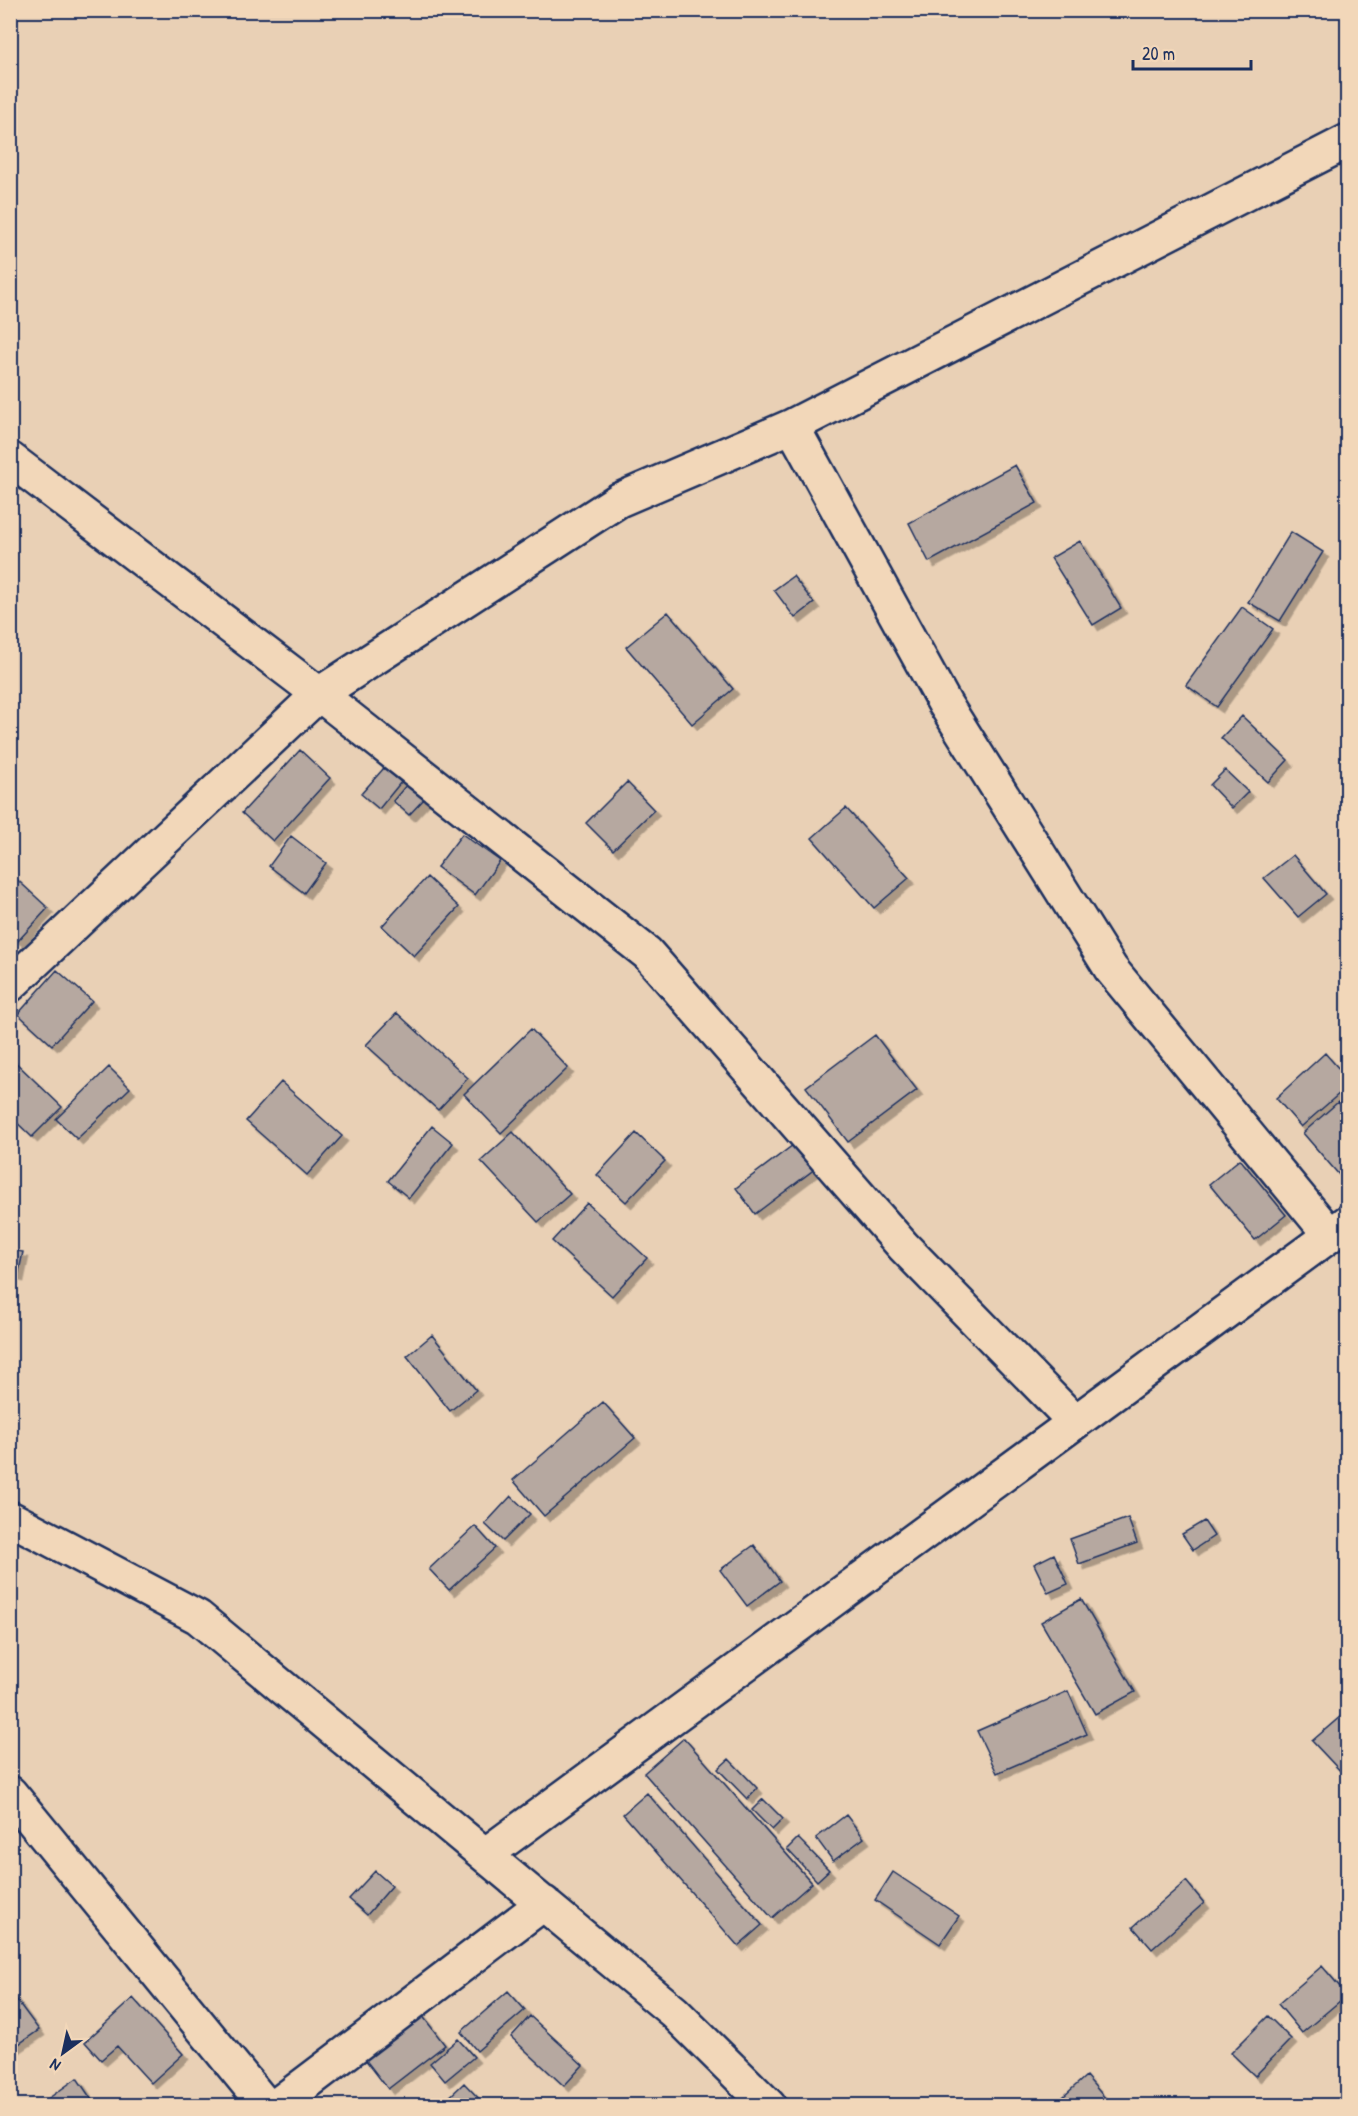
<svg xmlns="http://www.w3.org/2000/svg" width="1358" height="2116" viewBox="0 0 1358 2116" font-family="'Patrick Hand',sans-serif">
<style>
.building{fill:#b6a8a0;stroke:#1b2f5e;stroke-width:1.5;filter:url(#shadow)}
.lines{fill:none;stroke-linecap:round;stroke-linejoin:round}
.minor-casing{stroke:#1b2f5e;stroke-width:38}
.minor{stroke:#f2d7b9;stroke-width:33}
</style>
<defs>
<filter id="shadow"><feDropShadow dx="5.5" dy="5.5" stdDeviation="0" flood-color="#0004"/></filter>
</defs>
<rect width="100%" height="100%" fill="#e9d0b5"/>
<filter id="ink" filterUnits="userSpaceOnUse"><feTurbulence type="fractalNoise" baseFrequency=".0167" numOctaves="2"/><feDisplacementMap in="SourceGraphic" scale="12" xChannelSelector="R" yChannelSelector="G"/><feConvolveMatrix kernelMatrix="1 2 1 2 8 2 1 2 1" color-interpolation-filters="sRGB"/></filter>
<g filter="url(#ink)">
<path class="building" d="M 1015,465 L 1037,503 L 929,562 L 909,523 Z
M 1291,532 L 1323,552 L 1280,621 L 1248,602 Z
M 1080,541 L 1121,608 L 1093,625 L 1051,558 Z
M 793,576 L 814,603 L 795,618 L 774,590 Z
M 1242,607 L 1273,629 L 1217,707 L 1186,685 Z
M 668,612 L 733,689 L 692,724 L 626,647 Z
M 1242,716 L 1288,760 L 1268,782 L 1221,738 Z
M 300,750 L 330,778 L 273,841 L 242,813 Z
M 384,768 L 401,782 L 379,809 L 361,794 Z
M 1225,770 L 1248,792 L 1232,808 L 1210,785 Z
M 627,782 L 654,810 L 613,850 L 586,823 Z
M 407,784 L 424,799 L 409,815 L 393,801 Z
M 846,808 L 909,878 L 874,908 L 812,838 Z
M 462,834 L 500,861 L 475,895 L 437,867 Z
M 291,836 L 326,863 L 304,893 L 269,866 Z
M 1293,855 L 1326,894 L 1298,917 L 1264,878 Z
M 10,873 L 48,908 L 18,941 L 10,935 Z
M 427,877 L 459,907 L 414,956 L 382,926 Z
M 57,970 L 92,1001 L 52,1045 L 18,1014 Z
M 397,1013 L 468,1078 L 438,1110 L 366,1045 Z
M 531,1029 L 568,1068 L 501,1133 L 464,1094 Z
M 875,1035 L 917,1090 L 848,1142 L 806,1087 Z
M 1325,1053 L 1348,1079 L 1348,1086 L 1301,1127 L 1276,1098 Z
M 10,1057 L 62,1107 L 32,1137 L 10,1116 Z
M 109,1067 L 130,1088 L 77,1139 L 56,1119 Z
M 281,1082 L 342,1136 L 307,1175 L 246,1121 Z
M 1338,1102 L 1348,1113 L 1348,1170 L 1340,1176 L 1303,1133 Z
M 432,1126 L 453,1143 L 409,1198 L 388,1181 Z
M 513,1132 L 570,1194 L 538,1222 L 481,1161 Z
M 636,1133 L 665,1161 L 626,1202 L 597,1175 Z
M 801,1139 L 820,1165 L 755,1214 L 736,1188 Z
M 1240,1159 L 1286,1215 L 1255,1240 L 1209,1184 Z
M 587,1203 L 647,1258 L 612,1296 L 552,1241 Z
M 10,1250 L 23,1252 L 18,1276 L 10,1274 Z
M 432,1335 L 476,1390 L 450,1411 L 407,1356 Z
M 603,1402 L 635,1438 L 544,1516 L 513,1480 Z
M 511,1496 L 530,1514 L 503,1541 L 485,1524 Z
M 1128,1518 L 1137,1543 L 1079,1564 L 1070,1539 Z
M 1204,1521 L 1214,1536 L 1193,1550 L 1182,1534 Z
M 475,1526 L 495,1548 L 449,1590 L 429,1569 Z
M 754,1545 L 780,1581 L 747,1606 L 720,1570 Z
M 1054,1554 L 1068,1584 L 1048,1593 L 1034,1564 Z
M 1081,1599 L 1135,1692 L 1095,1714 L 1041,1622 Z
M 1068,1691 L 1087,1734 L 997,1773 L 977,1731 Z
M 1348,1710 L 1348,1774 L 1345,1776 L 1312,1741 Z
M 684,1738 L 812,1883 L 772,1918 L 644,1773 Z
M 729,1759 L 757,1788 L 747,1799 L 718,1769 Z
M 647,1793 L 762,1925 L 738,1946 L 623,1814 Z
M 763,1799 L 783,1819 L 772,1830 L 752,1810 Z
M 846,1815 L 864,1838 L 833,1861 L 816,1838 Z
M 798,1838 L 829,1870 L 817,1881 L 787,1849 Z
M 375,1871 L 392,1886 L 367,1915 L 349,1899 Z
M 893,1872 L 959,1916 L 940,1944 L 875,1900 Z
M 1186,1881 L 1204,1903 L 1152,1949 L 1133,1927 Z
M 1322,1966 L 1347,1995 L 1302,2033 L 1278,2004 Z
M 10,1991 L 39,2030 L 10,2050 Z
M 508,1991 L 525,2010 L 477,2051 L 461,2032 Z
M 133,1998 L 183,2054 L 151,2083 L 117,2046 L 101,2060 L 85,2042 Z
M 418,2010 L 445,2045 L 388,2089 L 361,2054 Z
M 530,2016 L 583,2065 L 564,2086 L 511,2037 Z
M 1268,2016 L 1291,2039 L 1255,2076 L 1231,2053 Z
M 458,2039 L 474,2057 L 445,2081 L 430,2063 Z
M 1086,2076 L 1106,2099 L 1099,2106 L 1053,2106 Z
M 77,2078 L 96,2106 L 38,2106 Z
M 464,2083 L 486,2106 L 445,2106 L 443,2103 Z"/>
<g class="lines">
<defs>
<path id="minor" d="M 792,426 L 945,704 L 1111,969 L 1330,1235
M 10,459 L 319,694 L 647,953 L 903,1246 L 1075,1422
M 10,985 L 319,694 L 619,500 L 792,426 L 1348,141
M 10,1518 L 198,1617 L 674,2012 L 769,2106
M 10,1793 L 266,2106
M 485,1855 L 1348,1222
M 276,2106 L 544,1903"/>
</defs>
<use href="#minor" class="minor-casing"/>
<use href="#minor" class="minor"/>
</g>
</g>
<rect width="1358" height="2116" fill="none" stroke="#f2d7b9" stroke-width="36"/>
<rect x="18" y="18" width="1322" height="2080" fill="none" stroke="#1b2f5e" stroke-width="2" filter="url(#ink)"/>
<g transform="translate(63 2053) rotate(213)" stroke="#f2d7b9" stroke-width="4.5" paint-order="stroke">
<path d="M0-4.5L10 22L0 15L-10 22Z" fill="#1b2f5e"/>
<text y="-9" font-size="16" font-weight="bold" text-anchor="middle" fill="#1b2f5e">N</text>
</g>
<path d="M1133 60v9h118v-9" fill="none" stroke="#1b2f5e" stroke-width="3"/>
<text x="1142" y="60" font-size="18" fill="#1b2f5e" stroke="#f2d7b9" stroke-width="4.5" paint-order="stroke">20 m</text>
</svg>
